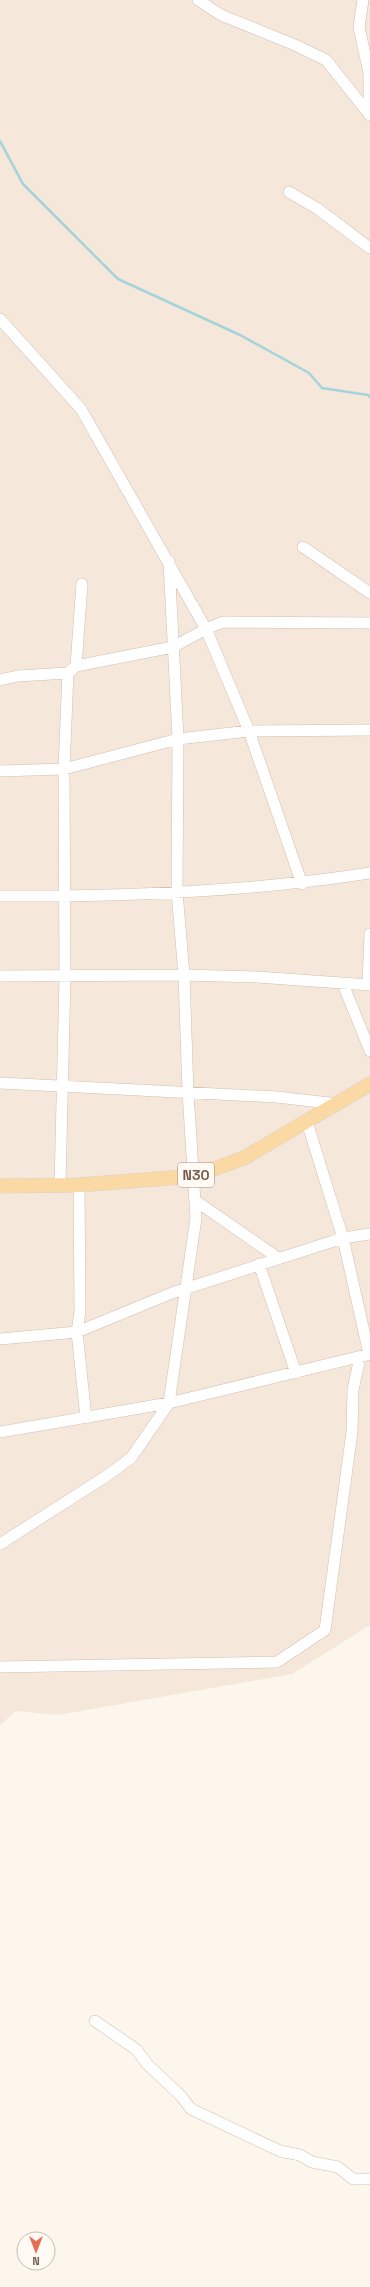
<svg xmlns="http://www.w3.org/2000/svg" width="370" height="2287" viewBox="0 0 370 2287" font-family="'Space Grotesk',sans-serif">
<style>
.residential{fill:#f5e8da}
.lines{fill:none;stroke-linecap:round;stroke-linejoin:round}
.stream{stroke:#a5d3da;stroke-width:2.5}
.minor-casing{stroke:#d1beb0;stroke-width:12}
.major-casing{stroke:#dad1cd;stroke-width:15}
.minor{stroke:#fff;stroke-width:11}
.major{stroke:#fbd9a5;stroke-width:14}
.labels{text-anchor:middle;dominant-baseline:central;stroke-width:3;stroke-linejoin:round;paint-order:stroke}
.shield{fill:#fffaf3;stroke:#a28b7f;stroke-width:1}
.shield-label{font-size:14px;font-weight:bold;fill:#7a5c4d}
</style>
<rect width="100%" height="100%" fill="#fdf6ec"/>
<path class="residential" d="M 0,0 L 370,0 L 370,1625 L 292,1674 L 58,1715 L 16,1711 L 0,1725 Z"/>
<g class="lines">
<path class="stream" d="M 0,141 L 23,184 L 118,279 L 240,335 L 271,352 L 309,373 L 322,388 L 368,395 L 370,397"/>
<defs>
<path id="minor" d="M 198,0 L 221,15 L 295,45 L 326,60 L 370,115
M 363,0 L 359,27 L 369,73 L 369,111
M 289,192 L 318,209 L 370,248
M 0,319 L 81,409 L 206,629 L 249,731 L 302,884
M 303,547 L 370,593
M 76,666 L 173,647 L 206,629 L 223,622 L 370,623
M 0,680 L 18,676 L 68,673
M 0,771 L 64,769 L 178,739 L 249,731 L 370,730
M 0,896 C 123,897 248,892 370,873
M 0,976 L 184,975 L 257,977 L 370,985
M 343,984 L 370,1051
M 368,984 L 370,934
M 0,1083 L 277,1097 L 338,1104
M 307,1122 L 343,1238 L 369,1354
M 60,1185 L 65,977 L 64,769 L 68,673 L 76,666 L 82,584
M 79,1185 L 80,1311 L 77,1332 L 86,1418
M 196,1201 L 278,1258
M 259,1264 L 296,1373
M 0,1339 L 77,1332 L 172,1293 L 343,1238 L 370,1234
M 0,1432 L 169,1403 L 370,1354
M 0,1544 L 105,1477 L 131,1458 L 169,1403 L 196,1218 L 188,1092 L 184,975 L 177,892 L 178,739 L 169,561
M 0,1667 L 277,1662 L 325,1630 L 352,1432 L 353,1390 L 360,1357
M 95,2021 L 137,2050 L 147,2064 L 181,2096 L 191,2109 L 280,2151 L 300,2155 L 312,2162 L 338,2167 L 353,2179 L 370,2179"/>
<path id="major" d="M 0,1186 L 79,1185 L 195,1176 L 244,1158 L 370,1084"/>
</defs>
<use href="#minor" class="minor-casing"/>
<use href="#major" class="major-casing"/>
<use href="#minor" class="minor"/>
<use href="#major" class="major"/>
</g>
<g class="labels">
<rect class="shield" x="178" y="1163" width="36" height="24" rx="3"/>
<g class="shield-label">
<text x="196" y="1175">N30</text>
</g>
</g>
<g transform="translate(36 2251) rotate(180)"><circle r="19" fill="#fffaf3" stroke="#cabbb1"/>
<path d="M0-3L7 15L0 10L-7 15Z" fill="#e76f51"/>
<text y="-6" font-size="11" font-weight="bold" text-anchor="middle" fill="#7a5c4d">N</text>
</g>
</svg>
